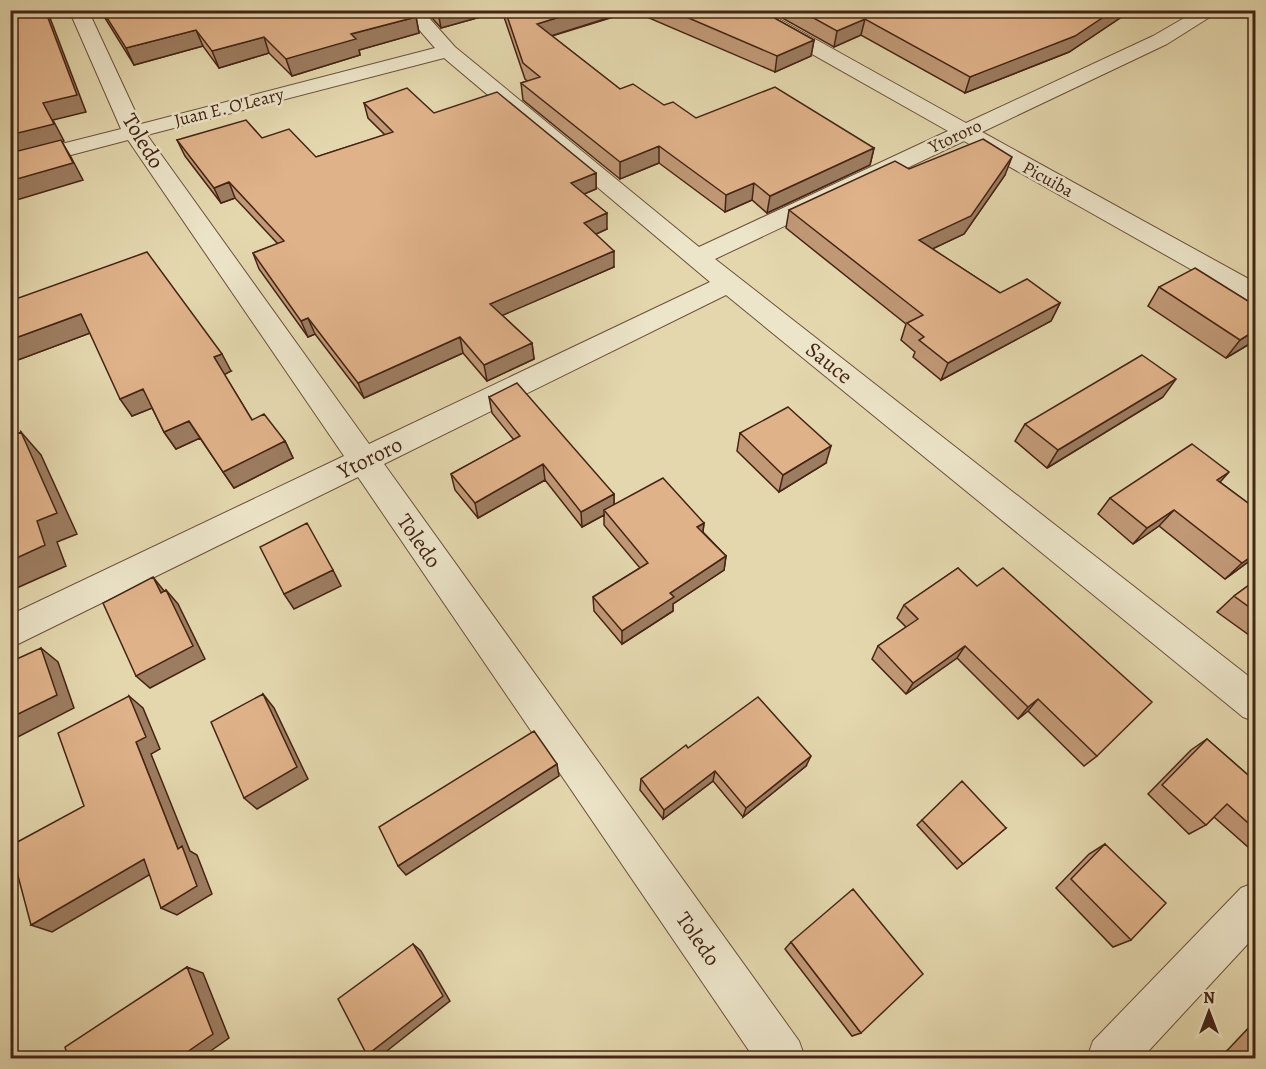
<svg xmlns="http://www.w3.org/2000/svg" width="1266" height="1069" viewBox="0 0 1266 1069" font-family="Alegreya,serif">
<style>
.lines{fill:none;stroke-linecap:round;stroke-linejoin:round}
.minor-casing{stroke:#6d513b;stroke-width:2}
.minor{fill:#ede5ca;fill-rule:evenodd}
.wall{fill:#c19977;stroke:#452415;stroke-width:1.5}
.shaded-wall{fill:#9d7d61;stroke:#452415;stroke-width:1.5}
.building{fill:#e0b28a;stroke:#452415;stroke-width:1.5}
.labels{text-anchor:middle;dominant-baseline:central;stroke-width:5;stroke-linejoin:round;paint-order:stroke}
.far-street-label{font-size:18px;fill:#452415;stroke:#ede5ca}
.street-label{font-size:22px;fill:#452415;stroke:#ede5ca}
</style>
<rect width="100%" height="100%" fill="#e4d7ae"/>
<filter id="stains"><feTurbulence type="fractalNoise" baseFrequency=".00333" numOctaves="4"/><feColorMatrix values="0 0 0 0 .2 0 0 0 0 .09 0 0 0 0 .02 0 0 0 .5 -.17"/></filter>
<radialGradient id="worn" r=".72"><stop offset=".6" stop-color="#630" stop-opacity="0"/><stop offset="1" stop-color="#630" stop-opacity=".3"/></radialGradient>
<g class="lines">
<defs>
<path id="minor" d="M 69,10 L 88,10 L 141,124 L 435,48 L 402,10 L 422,10 L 455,47 L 699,247 L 948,131 L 741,14 L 739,10 L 763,10 L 966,123 L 1153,36 L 1198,10 L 1221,10 L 1167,44 L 982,132 L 1256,283 L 1256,304 L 1247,301 L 964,141 L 715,259 L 1256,682 L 1256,722 L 1243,717 L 726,295 L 384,464 L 799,1041 L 805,1058 L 754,1058 L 358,477 L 10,648 L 10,615 L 344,456 L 128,140 L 10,171 L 10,157 L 121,129 ZM 444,58 L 710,282 L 369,444 L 147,135 Z
M 1256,882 L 1256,935 L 1142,1058 L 1087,1058 L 1093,1041 L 1241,888 Z"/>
</defs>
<use href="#minor" class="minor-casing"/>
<use href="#minor" class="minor"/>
</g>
<path class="wall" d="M 100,10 L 410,10 L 416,17 L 419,33 L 359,50 L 360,55 L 292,76 L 269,53 L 219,68 L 203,46 L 134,65 Z
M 425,10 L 760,10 L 814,40 L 811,56 L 775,72 L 633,11 L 552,36 L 620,89 L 696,118 L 874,148 L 870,165 L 767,213 L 752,200 L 725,212 L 659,163 L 620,179 L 523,100 L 521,83 L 527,81 L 525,79 L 502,11 L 441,28 Z
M 768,10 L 1132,10 L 1069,52 L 965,93 L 861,35 L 834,47 Z
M 364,103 L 434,113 L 596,173 L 596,189 L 584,194 L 607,229 L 596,234 L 614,267 L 502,315 L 532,343 L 534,359 L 487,381 L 463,353 L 364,398 L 315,334 L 308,337 L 259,269 L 253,253 L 278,244 L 235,198 L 221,203 L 185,156 L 177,140 L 262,138 L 316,157 L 385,135 L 368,118 Z
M 909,169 L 1005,175 L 964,234 L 932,249 L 1000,293 L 1060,303 L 1051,321 L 941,380 L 913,357 L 915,352 L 901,340 L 906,324 L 786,228 L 789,210 Z
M 1159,287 L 1251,303 L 1256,297 L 1256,340 L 1226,358 L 1148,306 Z
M 10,301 L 231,371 L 224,374 L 252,420 L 285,441 L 293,458 L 234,488 L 200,438 L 176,449 L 164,432 L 152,408 L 132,416 L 90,333 L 10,363 Z
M 489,397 L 614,494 L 614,505 L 704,523 L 703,532 L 726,556 L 724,570 L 673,604 L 673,611 L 622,644 L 594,611 L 593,597 L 640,568 L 604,525 L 604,515 L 582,527 L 545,480 L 478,518 L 455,490 L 451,474 L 514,440 L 492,413 Z
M 1163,397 L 1047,468 L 1015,441 L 1025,424 Z
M 740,433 L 826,463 L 779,492 L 737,451 Z
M 1220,482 L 1256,509 L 1256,556 L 1225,579 L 1159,526 L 1133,544 L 1098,514 L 1110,498 Z
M 958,568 L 1097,756 L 1084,766 L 1028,711 L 1018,719 L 957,658 L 906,694 L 872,659 L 878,646 L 906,627 L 897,618 L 904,605 Z
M 1256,580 L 1256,640 L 1217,612 L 1234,596 Z
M 1207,739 L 1256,782 L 1256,854 L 1214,817 L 1206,825 L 1189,834 L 1148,794 L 1191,750 Z
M 688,748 L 806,766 L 743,817 L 713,781 L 663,819 L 640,790 L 641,779 Z
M 922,820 L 1006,828 L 957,869 L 917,825 Z
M 1105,844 L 1131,940 L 1113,947 L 1056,888 L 1089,854 Z
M 791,942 L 861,1033 L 852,1036 L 785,949 Z
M 1256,1020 L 1256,1059 L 1220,1058 Z"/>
<path class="shaded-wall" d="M 45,10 L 47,10 L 86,112 L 53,120 L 64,141 L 62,142 L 71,157 L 83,180 L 10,202 L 10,135 L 43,103 Z
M 442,10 L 502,10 L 502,11 L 441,28 L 438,12 Z
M 582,10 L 633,10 L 538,40 L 537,24 Z
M 1114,10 L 1132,10 L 1069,52 L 965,93 L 970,77 Z
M 416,17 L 419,33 L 359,50 L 360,55 L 292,76 L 286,59 L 351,34 Z
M 865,19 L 861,35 L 834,47 L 837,31 Z
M 196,30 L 203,46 L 134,65 L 126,48 Z
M 264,37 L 269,53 L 219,68 L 212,51 Z
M 814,40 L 811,56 L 775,72 L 777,56 Z
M 659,146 L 659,163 L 620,179 L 620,162 Z
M 874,148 L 870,165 L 767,213 L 770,196 Z
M 1012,157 L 1005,175 L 964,234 L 913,258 L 919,240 Z
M 596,173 L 596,189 L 572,199 L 571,183 Z
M 229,182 L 235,198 L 221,203 L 214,188 Z
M 754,183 L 752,200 L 725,212 L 726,195 Z
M 607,213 L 607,229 L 585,239 L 584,223 Z
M 614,251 L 614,267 L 492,320 L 490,304 Z
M 1060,303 L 1051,321 L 941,380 L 948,363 Z
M 81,314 L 93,332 L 10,363 L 10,340 Z
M 308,318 L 315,334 L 308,337 L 301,321 Z
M 1256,330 L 1256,340 L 1226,358 L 1240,340 Z
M 460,337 L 463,353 L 364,398 L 358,383 Z
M 532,343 L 534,359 L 487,381 L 484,365 Z
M 222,354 L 231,371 L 224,375 L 214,357 Z
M 1176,379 L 1163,397 L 1047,468 L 1058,450 Z
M 143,389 L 155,407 L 132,416 L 120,399 Z
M 189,421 L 200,438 L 176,449 L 164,432 Z
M 21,432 L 41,455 L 77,534 L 57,542 L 66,566 L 10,591 L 10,561 L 37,521 Z
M 285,441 L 293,458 L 234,488 L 223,472 Z
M 831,446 L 826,463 L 779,492 L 783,475 Z
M 543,464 L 545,480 L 478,518 L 475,503 Z
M 1229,472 L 1214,489 L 1217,480 Z
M 614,494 L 614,509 L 604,510 L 604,515 L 582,527 L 581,512 Z
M 1174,510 L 1159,526 L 1133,544 L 1147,528 Z
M 704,523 L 702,538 L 697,527 Z
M 1256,553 L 1256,556 L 1225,579 L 1242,563 Z
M 726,556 L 724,570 L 673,604 L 673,611 L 622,644 L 622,631 L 670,593 Z
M 333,570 L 341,586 L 294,609 L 284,594 Z
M 153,577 L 165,592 L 161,593 Z
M 166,590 L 178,604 L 205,659 L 150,688 L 136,676 Z
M 965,646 L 957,658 L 906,694 L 913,683 Z
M 41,648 L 58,662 L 74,708 L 10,741 L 10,718 Z
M 263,694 L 274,708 L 308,779 L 257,809 L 244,798 Z
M 129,696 L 143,708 L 160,749 L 151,754 L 190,851 L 197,855 L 212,894 L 177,915 L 161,908 L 178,849 L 136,742 Z
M 1038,699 L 1028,711 L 1018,719 L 1028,707 Z
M 811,756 L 806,766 L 743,817 L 746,808 Z
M 557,764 L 559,776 L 406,875 L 398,866 Z
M 715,771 L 713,781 L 663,819 L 664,810 Z
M 144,859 L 161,868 L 52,932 L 31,925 Z
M 413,944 L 421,951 L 450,1001 L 378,1058 L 367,1055 Z
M 187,967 L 203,973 L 229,1038 L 199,1059 L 177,1059 Z
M 294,1056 L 301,1057 L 302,1059 L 296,1059 Z"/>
<path class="building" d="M 10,10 L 45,10 L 77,95 L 43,103 L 54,124 L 10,135 Z
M 102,10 L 410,10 L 416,17 L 351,34 L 356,39 L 286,59 L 264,37 L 212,51 L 196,30 L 126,48 Z
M 505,10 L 582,10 L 537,24 L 620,89 L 633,84 L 664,105 L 673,102 L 696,118 L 775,87 L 874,148 L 770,196 L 754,183 L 726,195 L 659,146 L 620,162 L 521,83 L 540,77 L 523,63 Z
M 670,10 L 760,10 L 814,40 L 777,56 Z
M 799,10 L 1114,10 L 1075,36 L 970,77 L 865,19 L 837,31 Z
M 407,88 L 434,113 L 497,92 L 596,173 L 571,183 L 607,213 L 584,223 L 614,251 L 490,304 L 532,343 L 484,365 L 460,337 L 358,383 L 308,318 L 301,321 L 253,253 L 284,241 L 229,182 L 214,188 L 177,140 L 246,120 L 262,138 L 289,129 L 316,157 L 393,132 L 364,103 Z
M 983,139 L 1012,157 L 971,216 L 919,240 L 1000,293 L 1027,279 L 1060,303 L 948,363 L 919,340 L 924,337 L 907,323 L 923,315 L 789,210 L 895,161 L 909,169 Z
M 61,140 L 73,163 L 10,181 L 10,153 Z
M 147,252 L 222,354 L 214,357 L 252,420 L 264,414 L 285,441 L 223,472 L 189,421 L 164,432 L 143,389 L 120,399 L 81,314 L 10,340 L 10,301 Z
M 1195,268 L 1256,306 L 1256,330 L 1240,340 L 1159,287 Z
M 1142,355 L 1176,379 L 1058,450 L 1025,424 Z
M 517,383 L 614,494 L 581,512 L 543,464 L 475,503 L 451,474 L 520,436 L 489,397 Z
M 788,407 L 831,446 L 783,475 L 740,433 Z
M 21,432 L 57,513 L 37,521 L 45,545 L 10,561 L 10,437 Z
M 1192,444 L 1229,472 L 1217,480 L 1256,509 L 1256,553 L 1242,563 L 1174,510 L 1147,528 L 1110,498 Z
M 663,478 L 704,523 L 697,527 L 726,556 L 670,593 L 674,597 L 622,631 L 593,597 L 648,563 L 604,510 Z
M 307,523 L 333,570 L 284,594 L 260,547 Z
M 958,568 L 977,586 L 1003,568 L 1152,702 L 1097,756 L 1038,699 L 1028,707 L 965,646 L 913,683 L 878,646 L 918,619 L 904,605 Z
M 153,577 L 161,593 L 166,590 L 193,646 L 136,676 L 103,603 Z
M 1256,580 L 1256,612 L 1234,596 Z
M 41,648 L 57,695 L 10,718 L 10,662 Z
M 263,694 L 297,767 L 244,798 L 211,722 Z
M 129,696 L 146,737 L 136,742 L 178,849 L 182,846 L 197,886 L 161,908 L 144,859 L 31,925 L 10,846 L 84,806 L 58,733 Z
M 758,697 L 811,756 L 746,808 L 715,771 L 664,810 L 641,779 L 686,745 L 688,748 Z
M 534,731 L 557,764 L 398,866 L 379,827 Z
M 1207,739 L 1256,782 L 1256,830 L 1227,804 L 1206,825 L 1162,785 Z
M 962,781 L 1006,828 L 963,864 L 922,820 Z
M 1105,844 L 1166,903 L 1131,940 L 1071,879 Z
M 853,889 L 923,974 L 861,1033 L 791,942 Z
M 413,944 L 443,996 L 367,1055 L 338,999 Z
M 187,967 L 213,1034 L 177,1059 L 68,1059 L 65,1047 Z
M 1256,1043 L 1256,1059 L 1247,1059 L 1244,1055 Z"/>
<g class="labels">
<g class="far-street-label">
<text transform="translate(229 107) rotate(-14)">Juan E. O'Leary</text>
<text transform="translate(955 136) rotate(-25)">Ytororo</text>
<text transform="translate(1048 179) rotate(29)">Picuiba</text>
</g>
<g class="street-label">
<text transform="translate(143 141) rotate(59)">Toledo</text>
<text transform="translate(829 363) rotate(39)">Sauce</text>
<text transform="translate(370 458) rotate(-26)">Ytororo</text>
<text transform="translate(419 541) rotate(55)">Toledo</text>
<text transform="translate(698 939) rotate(55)">Toledo</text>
</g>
</g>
<rect width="1266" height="1069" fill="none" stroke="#e4d7ae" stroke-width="36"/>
<rect x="12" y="12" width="1242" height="1045" fill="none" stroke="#452415" stroke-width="3"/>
<rect x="18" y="18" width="1230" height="1033" fill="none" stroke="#452415" stroke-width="1.5"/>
<g transform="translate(1209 1012)" stroke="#ede5ca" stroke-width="4.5" paint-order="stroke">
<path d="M0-4.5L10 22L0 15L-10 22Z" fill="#452415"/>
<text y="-9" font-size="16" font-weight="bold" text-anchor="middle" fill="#452415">N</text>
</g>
<rect width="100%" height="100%" filter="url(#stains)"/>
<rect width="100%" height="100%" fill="url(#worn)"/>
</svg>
